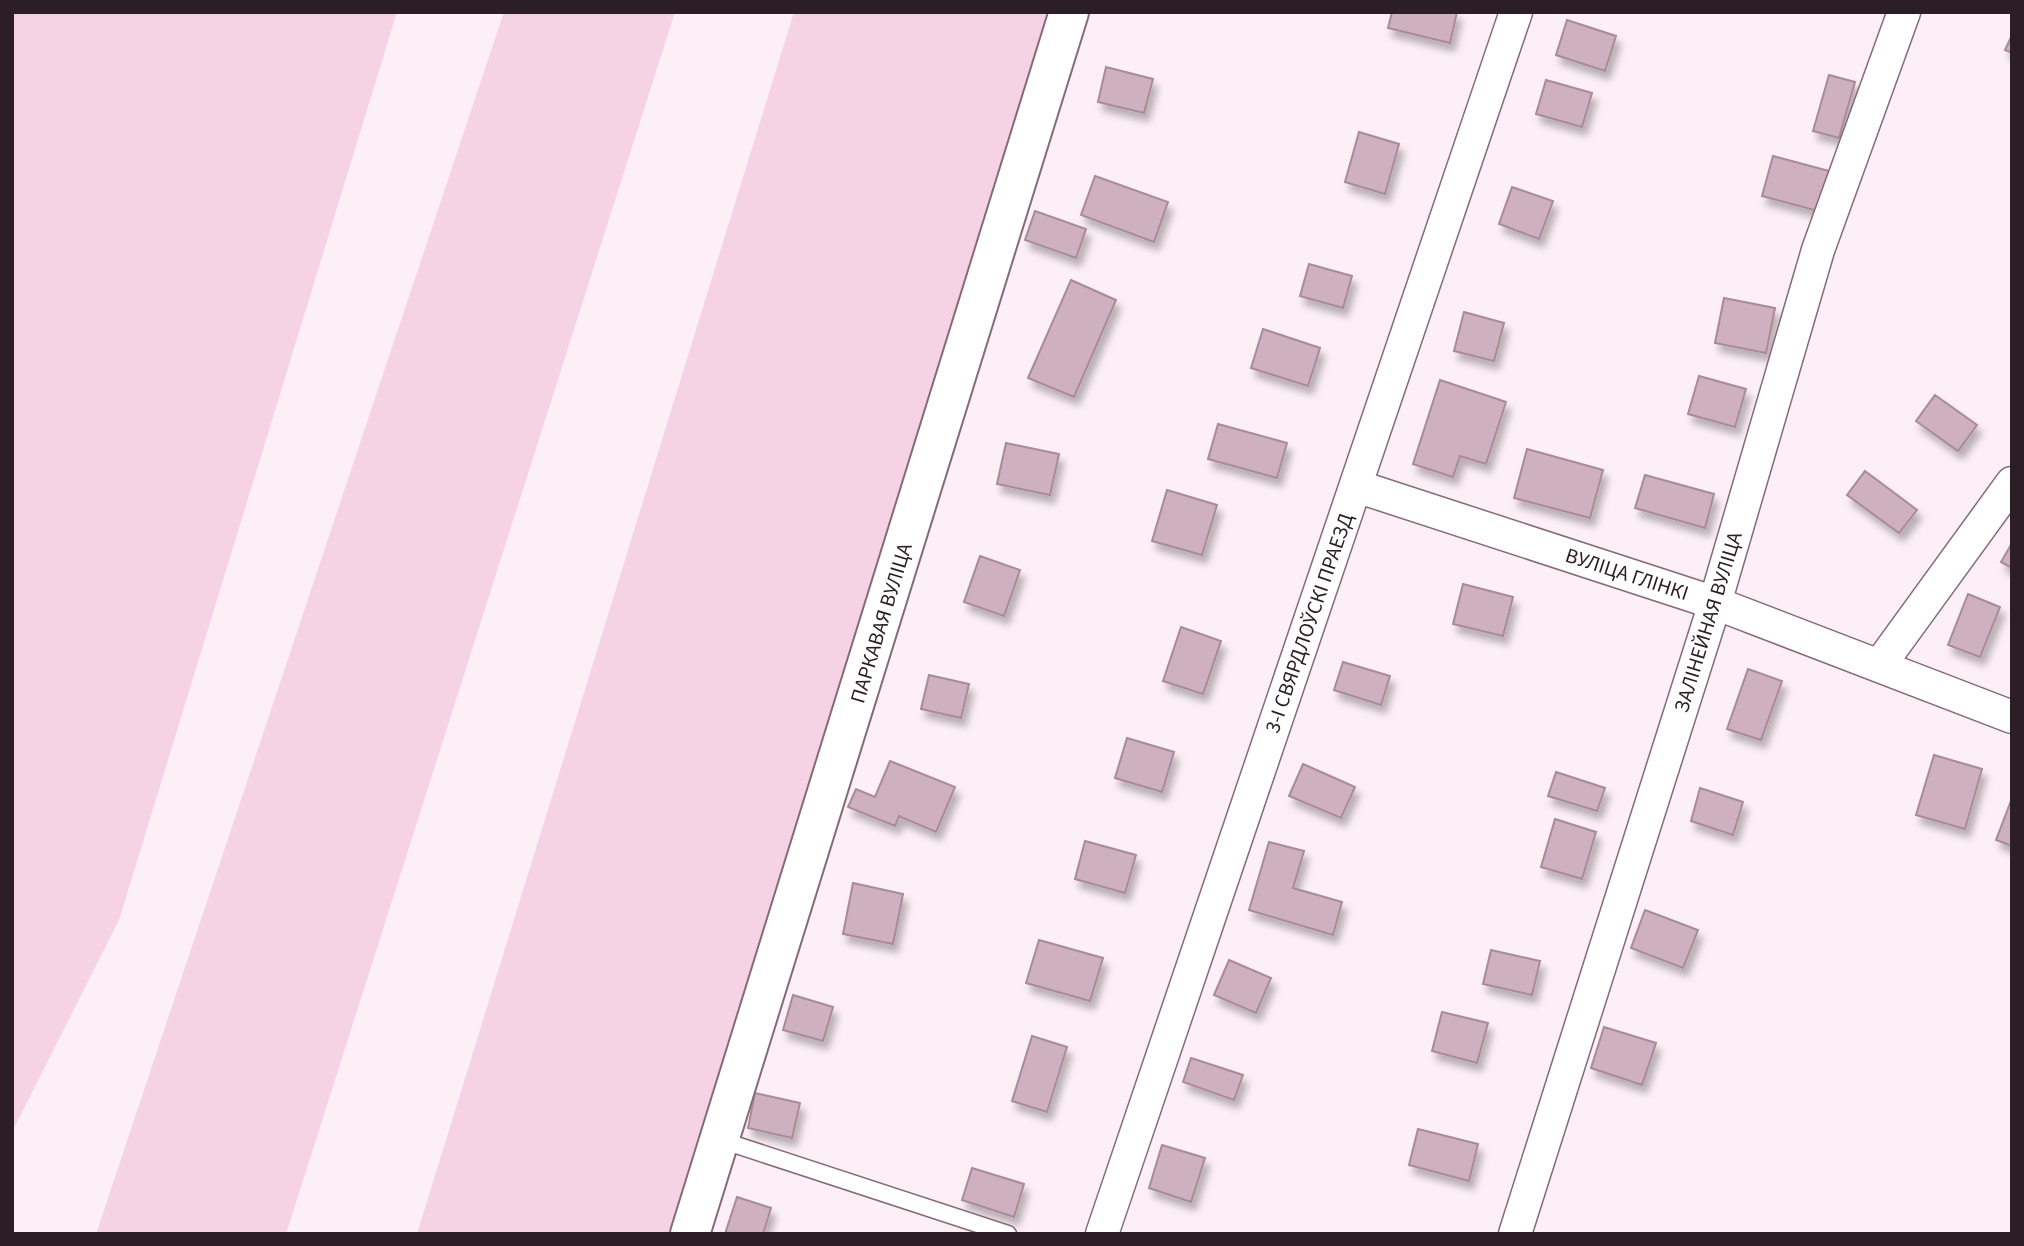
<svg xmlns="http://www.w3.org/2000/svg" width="2024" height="1246" viewBox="0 0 2024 1246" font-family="'Source Sans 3',sans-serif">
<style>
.green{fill:#f5d3e4}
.building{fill:#ceb0bf;stroke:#a88a99;stroke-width:2;filter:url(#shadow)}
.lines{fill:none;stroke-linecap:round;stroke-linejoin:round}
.lane-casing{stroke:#856a78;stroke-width:19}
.street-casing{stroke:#856a78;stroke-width:35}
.secondary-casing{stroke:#856a78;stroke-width:42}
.lane{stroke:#fff;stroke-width:16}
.street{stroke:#fff;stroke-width:32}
.secondary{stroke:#fff;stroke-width:38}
.labels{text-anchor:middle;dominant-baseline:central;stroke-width:5;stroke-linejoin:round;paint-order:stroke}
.street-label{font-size:21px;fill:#2b1f25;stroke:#fff}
</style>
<defs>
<filter id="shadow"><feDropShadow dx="4.5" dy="8" stdDeviation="3.5" flood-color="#0004"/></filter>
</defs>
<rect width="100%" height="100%" fill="#fceff5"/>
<path class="green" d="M 12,12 L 397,12 L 119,920 L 12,1132 Z
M 504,12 L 675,12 L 286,1234 L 96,1234 Z
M 794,12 L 1049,12 L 670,1234 L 417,1234 Z"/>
<path class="building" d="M 1392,12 L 1457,12 L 1450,43 L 1388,28 Z
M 1567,20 L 1616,36 L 1605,71 L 1556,55 Z
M 2012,35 L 2012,53 L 2005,50 Z
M 1106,67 L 1153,79 L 1144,113 L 1098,102 Z
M 1829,75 L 1855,82 L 1839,138 L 1813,131 Z
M 1546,80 L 1592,93 L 1582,127 L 1536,114 Z
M 1359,132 L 1399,144 L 1385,194 L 1345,182 Z
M 1773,156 L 1829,171 L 1818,211 L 1762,196 Z
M 1095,176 L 1168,202 L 1154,242 L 1081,215 Z
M 1512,187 L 1553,201 L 1539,239 L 1499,224 Z
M 1035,211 L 1086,229 L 1076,258 L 1025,240 Z
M 1309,264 L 1352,276 L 1343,308 L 1300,296 Z
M 1071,280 L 1116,300 L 1074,397 L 1028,378 Z
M 1724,298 L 1775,308 L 1766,353 L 1715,343 Z
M 1464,312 L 1504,323 L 1494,361 L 1454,351 Z
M 1263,329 L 1320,348 L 1308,386 L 1251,368 Z
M 1699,376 L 1746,389 L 1735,427 L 1688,414 Z
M 1440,380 L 1506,402 L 1486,464 L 1460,456 L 1453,477 L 1413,464 Z
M 1935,395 L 1977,425 L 1958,451 L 1916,421 Z
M 1218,424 L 1287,443 L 1277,478 L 1208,459 Z
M 1006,443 L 1059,454 L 1050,495 L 997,484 Z
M 1527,449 L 1603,470 L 1590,518 L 1514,498 Z
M 1865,471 L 1917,510 L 1899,533 L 1847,495 Z
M 1645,475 L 1714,494 L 1705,528 L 1635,508 Z
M 1167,490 L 1217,505 L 1202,555 L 1152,541 Z
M 2012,543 L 2012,568 L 2001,562 Z
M 980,556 L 1020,570 L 1004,616 L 964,602 Z
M 1463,584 L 1513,597 L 1503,636 L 1453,624 Z
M 1968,594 L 2000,607 L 1980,657 L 1948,645 Z
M 1181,627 L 1221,641 L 1203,694 L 1163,681 Z
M 1343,662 L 1390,676 L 1381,705 L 1334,690 Z
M 1748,669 L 1782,681 L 1761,740 L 1727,729 Z
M 929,675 L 969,684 L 961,718 L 921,709 Z
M 1127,738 L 1174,752 L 1162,792 L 1115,778 Z
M 1934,755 L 1982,769 L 1965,829 L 1916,815 Z
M 890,761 L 955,787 L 936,832 L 899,816 L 895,826 L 848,807 L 856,789 L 875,797 Z
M 1303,764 L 1355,787 L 1341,818 L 1289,796 Z
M 1556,772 L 1605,788 L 1597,811 L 1548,796 Z
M 1700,788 L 1743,802 L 1733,835 L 1691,821 Z
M 2012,798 L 2012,846 L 1996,840 Z
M 1555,819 L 1596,832 L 1582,879 L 1541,867 Z
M 1085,841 L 1136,855 L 1125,893 L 1075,879 Z
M 1269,842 L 1304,851 L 1293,888 L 1342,902 L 1333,935 L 1249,910 Z
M 853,883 L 903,894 L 893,944 L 843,934 Z
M 1645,910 L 1698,930 L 1683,968 L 1631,948 Z
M 1039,940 L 1103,958 L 1090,1001 L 1026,983 Z
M 1491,950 L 1540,961 L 1532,995 L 1483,984 Z
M 1229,960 L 1271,978 L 1256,1013 L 1214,995 Z
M 793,995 L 833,1007 L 823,1041 L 783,1030 Z
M 1442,1012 L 1488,1023 L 1477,1063 L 1432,1051 Z
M 1604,1027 L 1656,1043 L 1642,1085 L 1591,1068 Z
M 1032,1036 L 1067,1047 L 1047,1112 L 1012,1101 Z
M 1191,1058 L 1243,1075 L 1234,1100 L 1183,1082 Z
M 755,1093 L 800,1103 L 792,1138 L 748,1128 Z
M 1418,1129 L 1478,1144 L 1469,1181 L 1409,1165 Z
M 1162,1145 L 1205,1158 L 1191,1202 L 1149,1188 Z
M 972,1168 L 1024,1184 L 1014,1217 L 962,1200 Z
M 737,1197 L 771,1208 L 763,1234 L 725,1234 Z"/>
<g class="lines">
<defs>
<path id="lane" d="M 721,1140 L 1008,1234"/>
<path id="street" d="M 1356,486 L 1715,603 L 2012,717
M 1879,666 L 2012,483
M 1102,1234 L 1516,12
M 1515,1234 L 1715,603 L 1818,250 L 1904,12"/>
<path id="secondary" d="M 690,1234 L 1069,12"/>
</defs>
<use href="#lane" class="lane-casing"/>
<use href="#street" class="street-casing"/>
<use href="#secondary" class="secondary-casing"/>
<use href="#lane" class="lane"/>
<use href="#street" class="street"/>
<use href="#secondary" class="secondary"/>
</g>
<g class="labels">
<g class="street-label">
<text transform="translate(1627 574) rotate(18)">ВУЛІЦА ГЛІНКІ</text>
<text transform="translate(1708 622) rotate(-73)">ЗАЛІНЕЙНАЯ ВУЛІЦА</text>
<text transform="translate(881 623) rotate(-73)">ПАРКАВАЯ ВУЛІЦА</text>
<text transform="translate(1309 623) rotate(-71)">3-І СВЯРДЛОЎСКІ ПРАЕЗД</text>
</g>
</g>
<rect width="2024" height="1246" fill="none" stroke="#2b1f25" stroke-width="28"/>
</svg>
